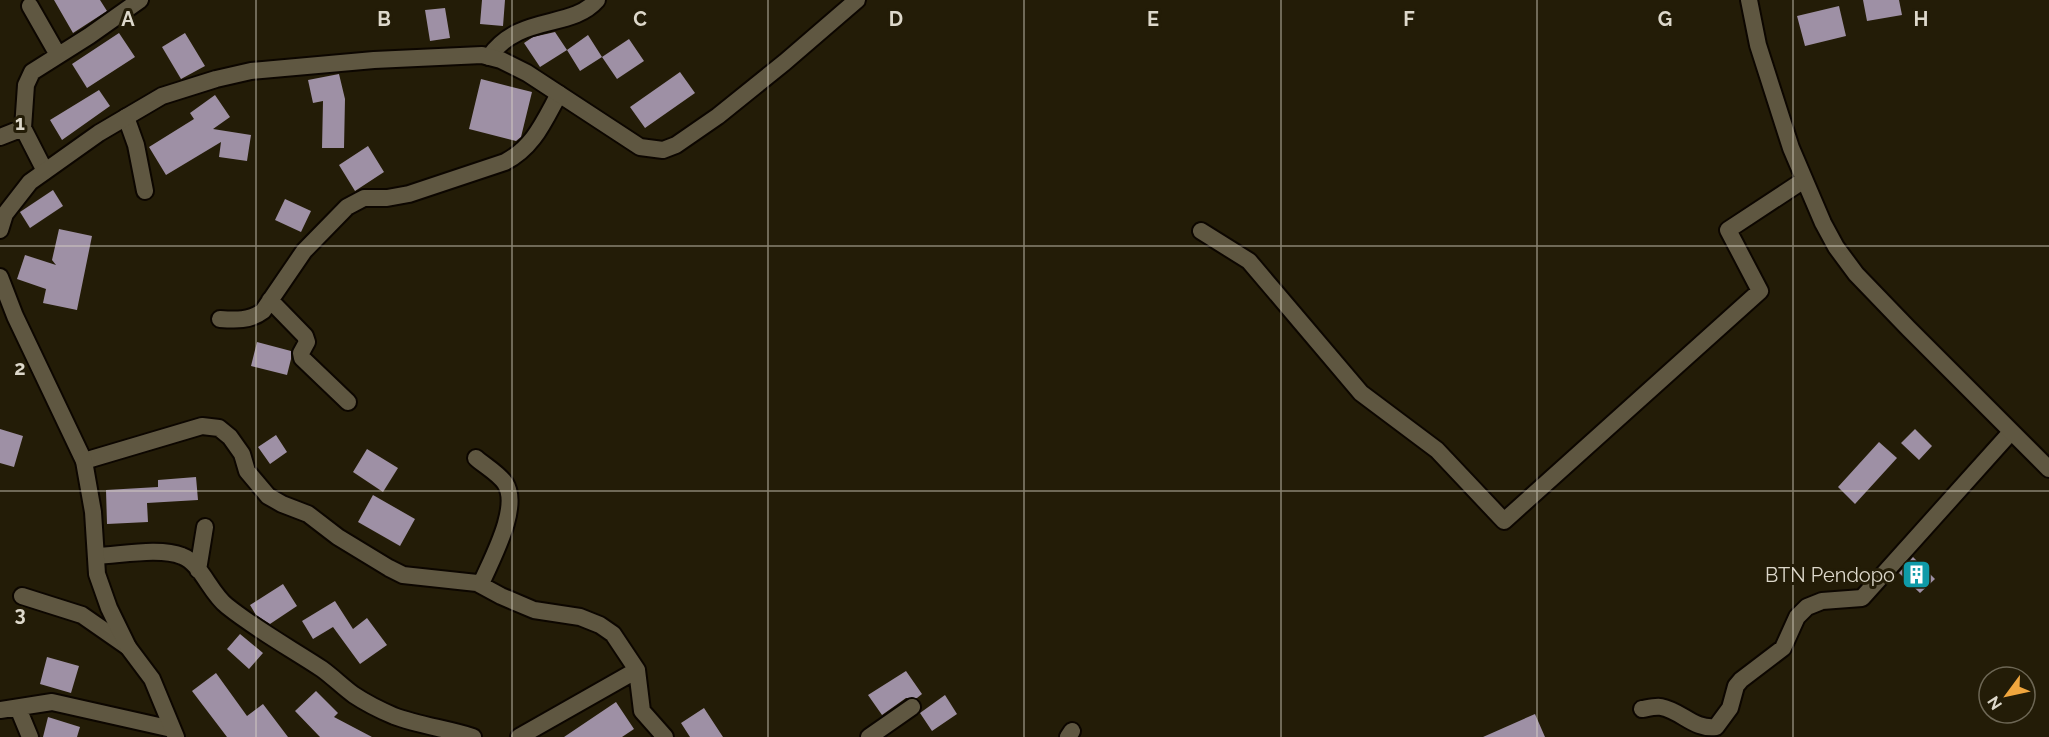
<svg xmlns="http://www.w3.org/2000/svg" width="2049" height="737" viewBox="0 0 2049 737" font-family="Raleway,sans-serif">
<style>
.building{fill:#9e90a5}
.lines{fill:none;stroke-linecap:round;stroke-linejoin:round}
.minor-casing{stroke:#0c0600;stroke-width:20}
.tertiary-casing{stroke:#0c0600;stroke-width:20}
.minor{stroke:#5f5741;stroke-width:16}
.tertiary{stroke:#5f5741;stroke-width:16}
.grid{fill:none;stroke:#ddd8cb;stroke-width:1.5;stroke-opacity:0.55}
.labels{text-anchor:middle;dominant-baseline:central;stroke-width:6;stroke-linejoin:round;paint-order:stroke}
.poi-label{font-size:20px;fill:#ddd8cb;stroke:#231c07;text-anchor:end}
.grid-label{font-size:20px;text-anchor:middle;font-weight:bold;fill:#ddd8cb;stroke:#231c07;stroke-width:6;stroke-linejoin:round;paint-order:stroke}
</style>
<rect width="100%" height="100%" fill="#231c07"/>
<path class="building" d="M 54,0 L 100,0 L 107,11 L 73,33 Z
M 482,0 L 505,0 L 503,26 L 480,24 Z
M 1863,0 L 1899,0 L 1902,15 L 1867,21 Z
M 1839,6 L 1846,36 L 1805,46 L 1797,16 Z
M 445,8 L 450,38 L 430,41 L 425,10 Z
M 555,32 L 567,50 L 540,67 L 524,43 L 533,37 Z
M 119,33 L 135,57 L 87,88 L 72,64 Z
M 185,33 L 205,66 L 181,79 L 162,47 Z
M 588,35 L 602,57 L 580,71 L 567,50 Z
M 629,39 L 644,61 L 617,79 L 602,57 Z
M 680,72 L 695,93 L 645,128 L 630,107 Z
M 339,74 L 345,99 L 344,148 L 322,148 L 323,101 L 313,103 L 308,80 Z
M 481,79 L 532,92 L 521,137 L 516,141 L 469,129 Z
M 99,90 L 110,106 L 62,140 L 50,120 Z
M 215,95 L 230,117 L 213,129 L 251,135 L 247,161 L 219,157 L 221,142 L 166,175 L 149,147 L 194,119 L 190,113 Z
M 368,146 L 384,172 L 355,191 L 339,165 Z
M 53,190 L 63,206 L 30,228 L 20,212 Z
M 285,199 L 311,211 L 301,232 L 275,220 Z
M 59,229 L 92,236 L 77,310 L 43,303 L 46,289 L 17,279 L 25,255 L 56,265 L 52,260 Z
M 257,342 L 291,351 L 291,359 L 287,375 L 251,366 Z
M 0,429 L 23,436 L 14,467 L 0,463 Z
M 1915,429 L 1932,446 L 1919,460 L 1901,443 Z
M 276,435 L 287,452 L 270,464 L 258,447 Z
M 1879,442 L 1897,458 L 1855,504 L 1838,487 Z
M 367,449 L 398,468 L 383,492 L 353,472 Z
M 196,477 L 198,500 L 147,503 L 148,522 L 107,524 L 106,490 L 158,487 L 158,480 Z
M 373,495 L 415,519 L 400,546 L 358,522 Z
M 1913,557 L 1935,579 L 1920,593 L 1899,573 Z
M 283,584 L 297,606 L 270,624 L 256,615 L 250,605 Z
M 335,601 L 353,629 L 367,618 L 387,645 L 360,664 L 333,627 L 313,639 L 302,621 Z
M 240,634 L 263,653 L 249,669 L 227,649 Z
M 47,657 L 79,666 L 71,693 L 40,684 Z
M 906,671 L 922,694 L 917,698 L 906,698 L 882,715 L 868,695 Z
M 216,673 L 247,716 L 263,704 L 288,737 L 227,737 L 192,691 Z
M 316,691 L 338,713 L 334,717 L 372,737 L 320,737 L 295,711 Z
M 945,695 L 957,714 L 932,731 L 920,713 Z
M 616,702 L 634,729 L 622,737 L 564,737 Z
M 704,708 L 723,737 L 690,737 L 681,723 Z
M 1535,714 L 1545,737 L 1483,737 Z
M 48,717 L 80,727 L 77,737 L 43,737 Z"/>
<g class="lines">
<defs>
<path id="minor" d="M 30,6 L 58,55
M 489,57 C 520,13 571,30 597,0
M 126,117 L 136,145 L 145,191
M 23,128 L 26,85 L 32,72 L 89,36 L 140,0
M 0,137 L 23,128 L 45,171
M 1201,231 L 1249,261 L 1361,393 L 1437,450 L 1504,521 L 1760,291 L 1728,230 L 1804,180
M 270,300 L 305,336 L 307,342 L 301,353 L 302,358 L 348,402
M 220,319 C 235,320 250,321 263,311 L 304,251 L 347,207 L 364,198 L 387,198 L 409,194 L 505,162 C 534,147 544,121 559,94
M 476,458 C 485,466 498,473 505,483 C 521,507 491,560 481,584
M 84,461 L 202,426 L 219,428 L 230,437 L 242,454 L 247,471 L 268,496 L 282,504 L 308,514 L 338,537 L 389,568 L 403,575 L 477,583 L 501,596 L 534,610 L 580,617 L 600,625 L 613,634 L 637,670
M 96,556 C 121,555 160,547 182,556 C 201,563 210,593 227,606 C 257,630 290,648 322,669 C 333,677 343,687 354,695 C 366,703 380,710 394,716 C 418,725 448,729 473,737
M 198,570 L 205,527
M 22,596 L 82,615 L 128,647
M 18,708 L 30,737
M 1642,709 C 1648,708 1656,706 1661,707 C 1682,711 1694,730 1716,727 L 1730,708 L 1736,686 L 1741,680 L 1783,648 L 1797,617 L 1807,607 L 1822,601 L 1862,598 L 2011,432
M 0,710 L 52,702 L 172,729
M 519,737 L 637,670 L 642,711 L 665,737
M 869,737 L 912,707
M 1068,737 L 1072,731"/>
<path id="tertiary" d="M 1749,0 L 1758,45 L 1791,148 L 1823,223 L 1836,247 L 1856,274 L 1908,328 L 2049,469
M 0,230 L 5,214 L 30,182 L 99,133 L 162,96 L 216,79 L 251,71 L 374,60 L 482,55 L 501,60 L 527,73 L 640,147 L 663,150 L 676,145 L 718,116 L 785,62 L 857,0
M 0,277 L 15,316 L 84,461 L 93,512 L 97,574 L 109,608 L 128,647 L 152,679 L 176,737"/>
</defs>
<use href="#minor" class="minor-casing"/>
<use href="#tertiary" class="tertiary-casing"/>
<use href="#minor" class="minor"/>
<use href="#tertiary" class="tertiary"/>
</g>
<path class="grid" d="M 256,0 L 256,737M 512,0 L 512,737M 768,0 L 768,737M 1024,0 L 1024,737M 1281,0 L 1281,737M 1537,0 L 1537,737M 1793,0 L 1793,737M 0,246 L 2049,246M 0,491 L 2049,491"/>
<defs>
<symbol id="building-square" viewBox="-11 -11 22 22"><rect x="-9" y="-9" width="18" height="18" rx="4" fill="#0f9aa8" stroke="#231c07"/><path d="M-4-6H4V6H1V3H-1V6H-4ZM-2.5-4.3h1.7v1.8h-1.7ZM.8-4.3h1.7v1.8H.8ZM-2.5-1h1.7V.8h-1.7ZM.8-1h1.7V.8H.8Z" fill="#fff"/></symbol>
</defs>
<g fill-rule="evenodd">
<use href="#building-square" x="1900" y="558" width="33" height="33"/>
</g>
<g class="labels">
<g class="poi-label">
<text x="1895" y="575">BTN Pendopo</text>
</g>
</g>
<g class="grid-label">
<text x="128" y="26">A</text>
<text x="384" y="26">B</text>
<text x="640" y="26">C</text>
<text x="896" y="26">D</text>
<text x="1153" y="26">E</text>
<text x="1409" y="26">F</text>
<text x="1665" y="26">G</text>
<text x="1921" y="26">H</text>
<text x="20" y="130">1</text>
<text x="20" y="375">2</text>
<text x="20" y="621">3</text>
</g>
<g transform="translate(2007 695) rotate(237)"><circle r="28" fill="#231c07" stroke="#6d6755" stroke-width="1.5"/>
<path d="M0-4.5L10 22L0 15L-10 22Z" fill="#f0a63e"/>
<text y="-9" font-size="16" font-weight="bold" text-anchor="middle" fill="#ddd8cb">N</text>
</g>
</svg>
